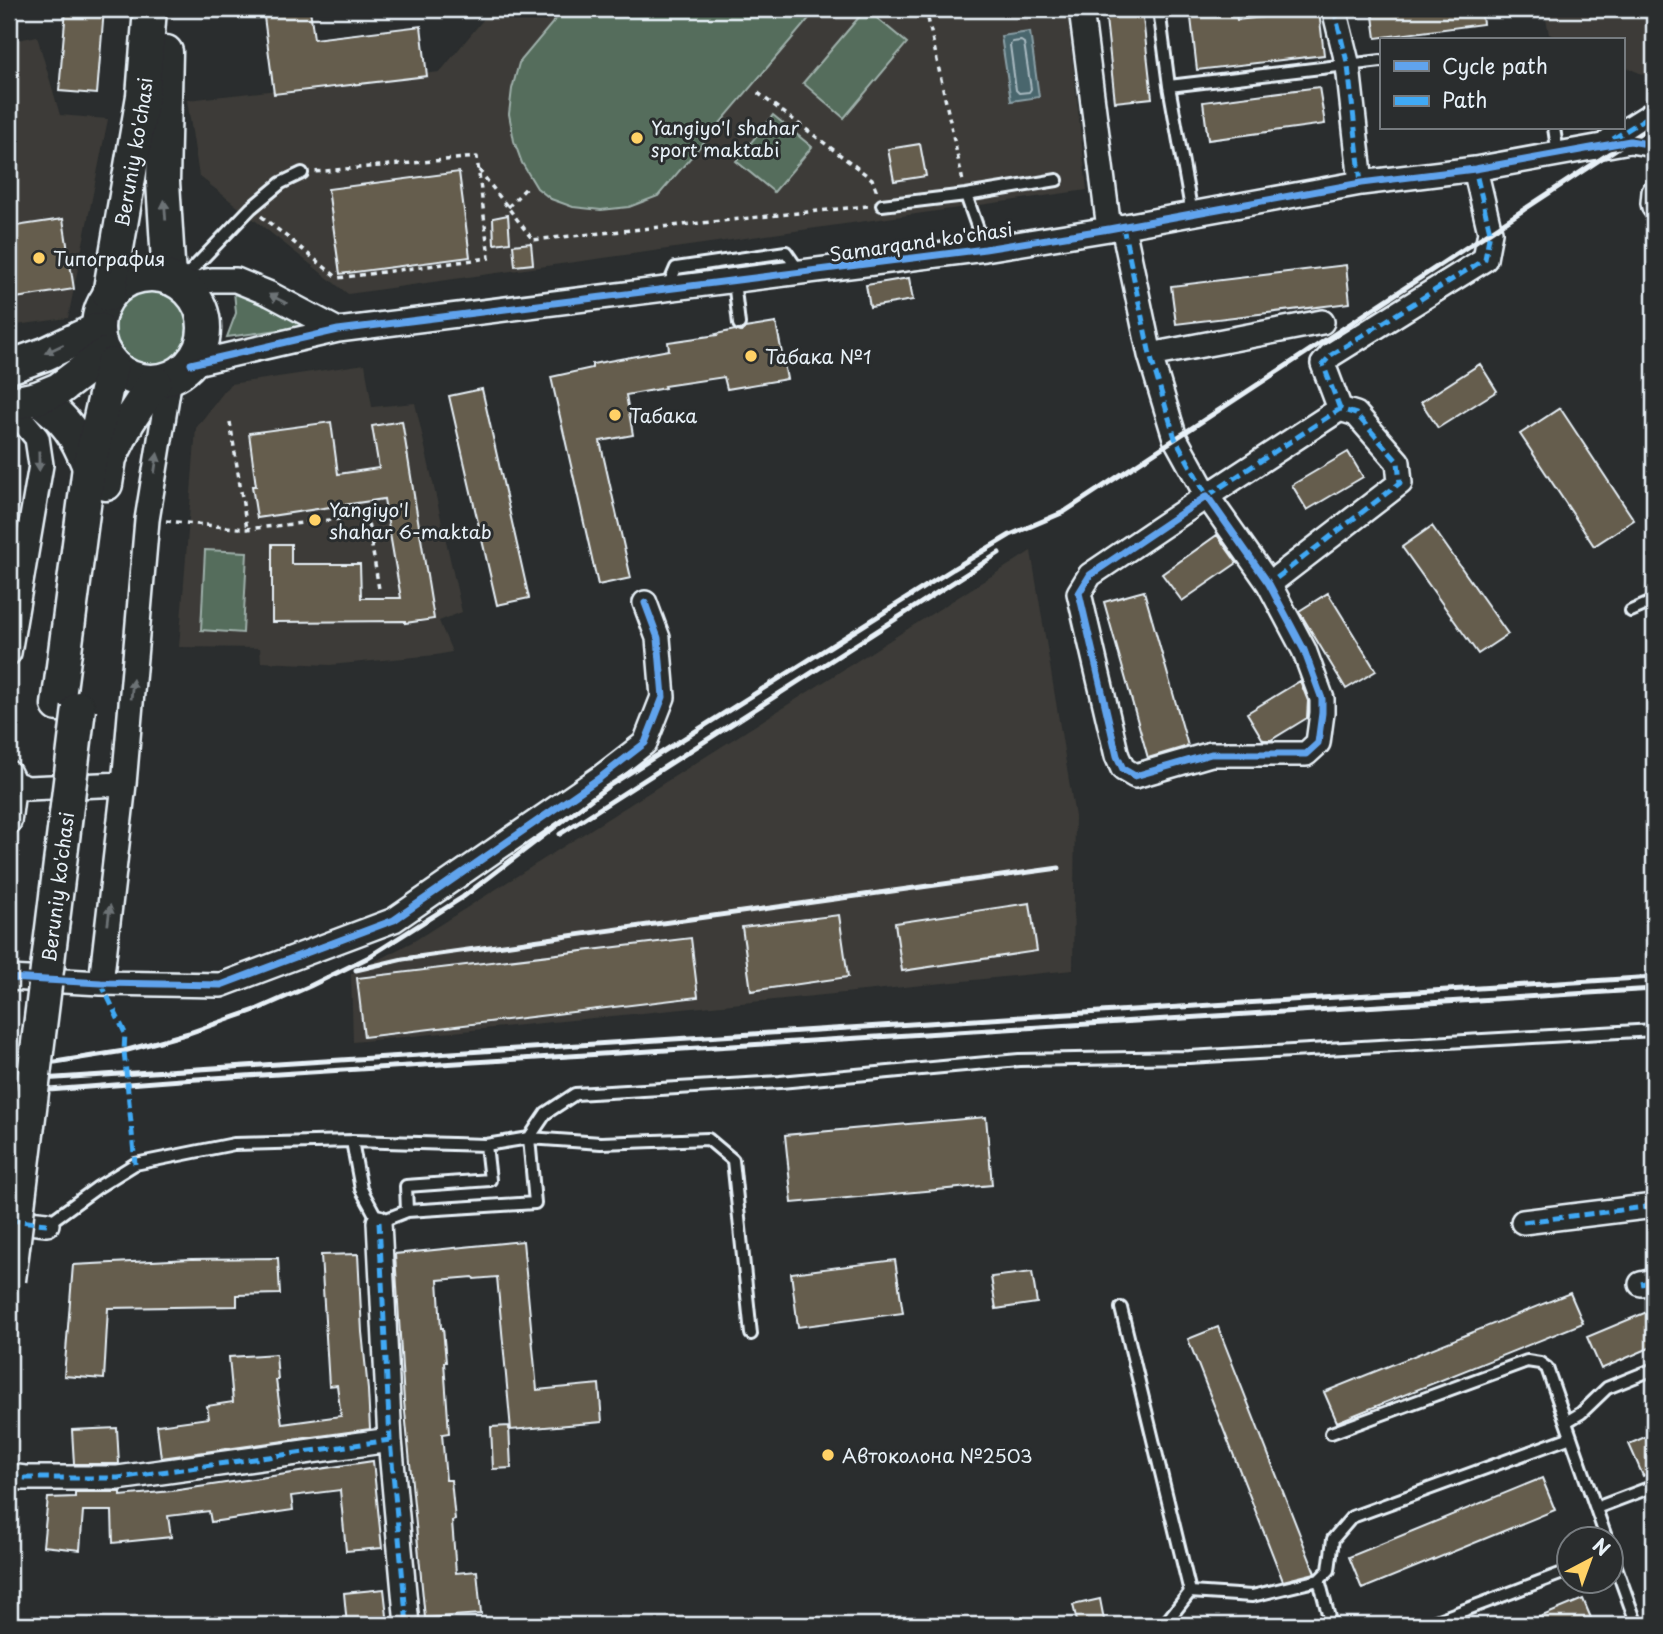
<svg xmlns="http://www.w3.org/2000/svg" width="1663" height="1634" viewBox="0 0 1663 1634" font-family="'Playpen Sans',sans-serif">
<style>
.built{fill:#3c3b37}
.green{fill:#546d5b;stroke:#9eafaa;stroke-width:2}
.water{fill:#49666d;stroke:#899ea5;stroke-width:2}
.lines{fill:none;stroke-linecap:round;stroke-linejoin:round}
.shore{stroke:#a8b9c0;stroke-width:2}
.building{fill:#655d4d;stroke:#e8f1f8;stroke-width:2}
.lane-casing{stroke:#e8f1f8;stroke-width:16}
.street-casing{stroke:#e8f1f8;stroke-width:28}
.secondary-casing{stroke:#e8f1f8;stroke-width:37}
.path{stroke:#e8f1f8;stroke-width:3.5;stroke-dasharray:5 5;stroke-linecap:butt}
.lane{stroke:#2a2d2e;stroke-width:10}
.street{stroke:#2a2d2e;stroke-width:23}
.secondary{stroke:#2a2d2e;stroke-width:32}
.rail{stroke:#e8f1f8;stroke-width:5}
.secondary-bridge-casing{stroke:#e8f1f8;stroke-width:37;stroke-linecap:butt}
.secondary-bridge{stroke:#2a2d2e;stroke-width:32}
.quiet{stroke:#3fa9f5;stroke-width:5;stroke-dasharray:10 5;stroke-linecap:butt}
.cycleway-casing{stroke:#2a2d2e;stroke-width:11}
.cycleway{stroke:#60a3ed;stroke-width:7}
.oneway{fill:#6c7275}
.poi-dot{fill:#ffd166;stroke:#2a2d2e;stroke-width:2.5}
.labels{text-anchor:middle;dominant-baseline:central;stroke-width:6;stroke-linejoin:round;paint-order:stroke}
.poi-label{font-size:19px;fill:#e8f1f8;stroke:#2a2d2e;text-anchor:start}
.street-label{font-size:19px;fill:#e8f1f8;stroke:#2a2d2e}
</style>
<rect width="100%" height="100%" fill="#2a2d2e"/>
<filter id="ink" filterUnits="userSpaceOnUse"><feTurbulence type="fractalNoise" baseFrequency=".0143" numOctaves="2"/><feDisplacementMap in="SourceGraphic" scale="14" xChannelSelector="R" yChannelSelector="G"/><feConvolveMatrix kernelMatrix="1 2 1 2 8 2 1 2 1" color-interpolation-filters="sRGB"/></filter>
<g filter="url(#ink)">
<path class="built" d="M 492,9 L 1067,9 L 1087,190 L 348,294 L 199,176 L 187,100 L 440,72 Z
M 1544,9 L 1654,9 L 1654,79 L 1623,66 L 1623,40 L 1563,40 L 1549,34 Z
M 37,36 L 60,115 L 108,119 L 68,318 L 9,326 L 9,42 Z
M 365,364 L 372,407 L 415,403 L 462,612 L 439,621 L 452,652 L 436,655 L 330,665 L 261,662 L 260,648 L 179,647 L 196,428 L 230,384 Z
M 1031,551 L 1075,817 L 1073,970 L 353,1042 L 351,974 L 414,941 Z"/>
<path class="green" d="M 564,9 L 817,9 L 658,196 L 629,207 L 601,210 L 573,207 L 551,199 L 537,188 L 522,163 L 514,141 L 509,114 L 512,89 L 519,63 Z
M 866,9 L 907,43 L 844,118 L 803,83 Z
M 773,115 L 812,147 L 774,192 L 736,161 Z
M111 327a41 41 0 1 1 82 0a41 41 0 1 1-82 0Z
M 234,291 L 307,326 L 227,337 L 236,313 Z
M 205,550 L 247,552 L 243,633 L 201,630 Z"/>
<path class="water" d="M 1030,32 L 1039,97 L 1011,101 L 1001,36 Z"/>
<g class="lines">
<path class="shore" d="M 1021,41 L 1024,43 L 1031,89 L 1029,92 L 1019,93 L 1016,90 L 1010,45 L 1012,42 Z"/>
</g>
<path class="building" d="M 66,9 L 104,9 L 97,94 L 59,91 Z
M 263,9 L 310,9 L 314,39 L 421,26 L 427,76 L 274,94 Z
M 1105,9 L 1142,9 L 1152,98 L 1115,102 Z
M 1190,9 L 1235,9 L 1237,20 L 1319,11 L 1324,55 L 1197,70 Z
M 1372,9 L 1481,9 L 1483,24 L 1376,38 Z
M 1319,87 L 1325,124 L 1208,140 L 1203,102 Z
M 920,144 L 926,176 L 894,181 L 888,149 Z
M 459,172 L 470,257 L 340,274 L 328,189 Z
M 508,215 L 510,242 L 494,244 L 493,218 Z
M 63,219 L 74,289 L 9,299 L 9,227 Z
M 531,243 L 533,264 L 515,266 L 513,245 Z
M 1346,265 L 1350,303 L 1176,324 L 1171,286 Z
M 909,278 L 913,300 L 870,307 L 866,285 Z
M 776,323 L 787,379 L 727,389 L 724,377 L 664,386 L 665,388 L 626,395 L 633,435 L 600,441 L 631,578 L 598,585 L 551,377 L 592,368 L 592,364 L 669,350 L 668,342 L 717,335 L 716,334 L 735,330 L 741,332 L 745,328 Z
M 1480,364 L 1497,391 L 1438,428 L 1421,402 Z
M 482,389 L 529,598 L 497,605 L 449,396 Z
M 1560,408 L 1634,520 L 1594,546 L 1520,434 Z
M 402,421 L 434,619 L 405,623 L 405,621 L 272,622 L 272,544 L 291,544 L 291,564 L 360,564 L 361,598 L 401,598 L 384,499 L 257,518 L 252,486 L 256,486 L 249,433 L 331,422 L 338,474 L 379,468 L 372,426 Z
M 1348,452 L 1363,477 L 1307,510 L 1292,485 Z
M 1432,526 L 1508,634 L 1478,654 L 1402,547 Z
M 1217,535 L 1237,563 L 1182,601 L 1162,574 Z
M 1144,591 L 1188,746 L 1148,758 L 1104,602 Z
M 1328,593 L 1376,671 L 1346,689 L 1299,611 Z
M 1300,681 L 1308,701 L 1307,718 L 1271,740 L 1263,740 L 1247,713 Z
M 1030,903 L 1037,951 L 902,971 L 895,923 Z
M 839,915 L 848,977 L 751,991 L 742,927 Z
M 691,938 L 698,997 L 364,1037 L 357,978 Z
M 986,1117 L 992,1185 L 792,1203 L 785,1135 Z
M 523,1241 L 537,1390 L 599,1384 L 602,1422 L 511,1430 L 497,1277 L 474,1279 L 473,1277 L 438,1280 L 441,1328 L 443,1328 L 446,1362 L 444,1362 L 449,1433 L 442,1434 L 446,1480 L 451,1480 L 455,1520 L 452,1521 L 456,1573 L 477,1571 L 481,1614 L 425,1618 L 404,1401 L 395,1254 Z
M 358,1254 L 362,1332 L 368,1390 L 370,1429 L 161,1458 L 157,1425 L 209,1418 L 207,1406 L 233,1402 L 229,1357 L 276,1354 L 278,1380 L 276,1380 L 282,1424 L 341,1416 L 337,1385 L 329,1386 L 321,1255 Z
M 278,1258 L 280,1294 L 237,1295 L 237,1306 L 108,1308 L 104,1379 L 64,1376 L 73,1265 L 191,1259 Z
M 895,1260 L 903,1313 L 798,1327 L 791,1273 Z
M 1032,1272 L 1037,1303 L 996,1309 L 991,1277 Z
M 1570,1293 L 1583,1323 L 1337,1422 L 1324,1392 Z
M 1654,1309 L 1654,1346 L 1601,1369 L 1587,1337 Z
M 1218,1327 L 1315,1573 L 1283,1581 L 1188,1339 Z
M 509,1426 L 511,1468 L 493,1469 L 491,1427 Z
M 117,1428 L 119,1464 L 74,1464 L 72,1430 Z
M 1654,1433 L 1654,1471 L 1643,1476 L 1629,1444 Z
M 373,1461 L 382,1548 L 346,1551 L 340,1490 L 291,1496 L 293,1510 L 211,1522 L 209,1511 L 168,1516 L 171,1537 L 113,1543 L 112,1511 L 83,1511 L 80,1550 L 43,1546 L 48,1498 L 75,1497 L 75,1492 L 121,1492 L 121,1496 L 172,1491 Z
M 1542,1478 L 1555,1510 L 1362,1589 L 1349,1557 Z
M 384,1589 L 388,1625 L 347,1625 L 344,1593 Z
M 1100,1599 L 1105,1625 L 1078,1625 L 1073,1605 Z
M 1583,1599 L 1594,1625 L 1521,1625 Z"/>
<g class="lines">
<defs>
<path id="lane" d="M 1159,9 L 1169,86 L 1192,214
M 1169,86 L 1381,61
M 1554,128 L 1558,154
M 966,195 L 1057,180
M 882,205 L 966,195 L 985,249
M 734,281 L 739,324
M 180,282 L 251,208 L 281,183 L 302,173
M 667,289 L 676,268 L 786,252 L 799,271
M 1631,611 L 1654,601
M 352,1141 L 361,1189 L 379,1222 L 407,1211
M 486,1145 L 490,1180 L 406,1186 L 407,1211 L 535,1203 L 529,1138 L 546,1113 L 575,1094 L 780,1082 L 1019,1060 L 1189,1057 L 1654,1030
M 47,1224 L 98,1187 L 135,1164 L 234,1144 L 352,1141 L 486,1145 L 529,1138 L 601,1143 L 708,1139 L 733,1160 L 751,1334
M 1121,1308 L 1190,1592 L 1164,1625
M 1566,1422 L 1581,1413 L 1607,1388 L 1654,1369
M 1331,1433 L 1527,1361 L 1540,1363 L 1547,1368 L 1607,1540
M 1596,1508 L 1654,1486
M 1610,1550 L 1637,1625
M 1319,1580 L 1331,1625
M 1190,1592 L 1252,1596 L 1319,1580 L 1329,1570 L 1333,1539 L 1352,1517 L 1571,1437
M 1425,1625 L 1568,1571"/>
<path id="street" d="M 1081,9 L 1109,229
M 1334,9 L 1348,66 L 1361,183
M 1609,141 L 1654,113
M 1654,192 L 1653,203 L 1654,207
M 1123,227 L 1150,355 L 1175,438 L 1207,496 L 1340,409 L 1356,414 L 1398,462 L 1400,483 L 1269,584
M 184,286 L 212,280 L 236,280 L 270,294 L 338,330
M 1150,355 L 1322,322
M 191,364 L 338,330 L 985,249 L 1109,229 L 1361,183 L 1475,169 L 1630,141 L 1654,145
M 1340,409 L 1323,364 L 1331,355 L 1485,259 L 1490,232 L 1475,169
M 1207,496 L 1269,584 L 1304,650 L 1322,699 L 1322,713 L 1318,743 L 1306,754 L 1211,754 L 1135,776 L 1123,769 L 1117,756 L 1079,593 L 1090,575 Z
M 9,653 L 41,465 L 37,438 L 9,404
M 9,773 L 14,783 L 27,788 L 124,784
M 9,822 L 14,783
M 9,978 L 101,983 L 221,985 L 394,920 L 601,777 L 645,743 L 663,697 L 658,638 L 645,603
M 101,983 L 124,784 L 147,520 L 170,378
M 9,1220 L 47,1224
M 379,1222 L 390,1440 L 407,1625
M 1523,1222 L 1654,1206
M 1641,1284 L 1654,1281
M 9,1476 L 25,1478 L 118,1478 L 390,1440"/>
<g id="secondary">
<path d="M 166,52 L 163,182 L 169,278"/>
<circle cx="151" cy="328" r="53"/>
<path id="s1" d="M 109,295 L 143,96 L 150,9"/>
<path d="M 9,367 L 45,354 L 98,329"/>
<path d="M 37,398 C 66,419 76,434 89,467"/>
<path d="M 9,404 L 37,398 L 59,389 L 105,354"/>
<path d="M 106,484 L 110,458 L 128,422 L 155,381"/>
<path d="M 58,705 L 89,467 L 112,364"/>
</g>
</defs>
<use href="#lane" class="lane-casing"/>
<use href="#street" class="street-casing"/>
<use href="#secondary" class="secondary-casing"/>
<path class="path" d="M 926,9 L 963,182
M 758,93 L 872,179 L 877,192
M 479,170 L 533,240 L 868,206
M 508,207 L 526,188
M 261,216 L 338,278 L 489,258 L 477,157 L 314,172
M 230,422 L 247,529
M 166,521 L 247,529 L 367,516 L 379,589"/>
<use href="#lane" class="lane"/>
<use href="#street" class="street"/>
<use href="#secondary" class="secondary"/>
<path class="rail" d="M 560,834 L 999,553
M 356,970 L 403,959 L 1059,868
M 9,1066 L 55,1062 L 124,1051 L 189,1033 L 258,1009 L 310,986 L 367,958 L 463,897 L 607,787 L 953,569 L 1010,535 L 1064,512 L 1654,124
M 9,1081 L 1654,977
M 9,1093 L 181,1080 L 1654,989"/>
<defs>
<g id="secondary-bridge">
<path id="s2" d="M 9,1280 L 79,708"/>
</g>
</defs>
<use href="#secondary-bridge" class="secondary-bridge-casing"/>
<use href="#secondary-bridge" class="secondary-bridge"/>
<path class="quiet" d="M 1334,9 L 1348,66 L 1361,183
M 1613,139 L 1654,113
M 1654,192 L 1653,203 L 1654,207
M 1123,227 L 1150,355 L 1175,438 L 1207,496 L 1340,409 L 1356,414 L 1398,462 L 1400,483 L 1269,584
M 1340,409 L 1323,364 L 1331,355 L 1485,259 L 1490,232 L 1475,169
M 101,983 L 125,1033 L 124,1051 L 135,1164
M 9,1220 L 47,1224
M 379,1222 L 390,1440 L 407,1625
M 1523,1222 L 1654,1206
M 1641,1284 L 1654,1281
M 9,1476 L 25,1478 L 118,1478 L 390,1440"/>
<defs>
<path id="cycleway" d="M 191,364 L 338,330 L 985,249 L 1109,229 L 1361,183 L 1475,169 L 1630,141 L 1654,145
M 1207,496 L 1269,584 L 1304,650 L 1322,699 L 1322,713 L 1318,743 L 1306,754 L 1211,754 L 1135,776 L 1123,769 L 1117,756 L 1079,593 L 1090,575 Z
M 9,978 L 101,983 L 221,985 L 394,920 L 601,777 L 645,743 L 663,697 L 658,638 L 645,603"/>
</defs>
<use href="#cycleway" class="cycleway-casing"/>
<use href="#cycleway" class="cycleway"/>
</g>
<defs><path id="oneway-solid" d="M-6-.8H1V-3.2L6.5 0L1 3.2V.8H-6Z" transform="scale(1.75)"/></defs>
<g class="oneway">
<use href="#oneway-solid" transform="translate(165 210) rotate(-94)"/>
<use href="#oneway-solid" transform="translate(278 299) rotate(-153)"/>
<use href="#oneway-solid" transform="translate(54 349) rotate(155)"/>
<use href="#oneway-solid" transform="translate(39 461) rotate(89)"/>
<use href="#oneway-solid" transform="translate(156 463) rotate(-81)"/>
<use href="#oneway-solid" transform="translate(132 689) rotate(-85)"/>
<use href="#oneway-solid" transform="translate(109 915) rotate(-83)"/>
</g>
</g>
<g class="poi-dot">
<circle cx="637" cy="138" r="7"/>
<circle cx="39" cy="258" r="7"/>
<circle cx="751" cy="356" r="7"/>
<circle cx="615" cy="415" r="7"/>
<circle cx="315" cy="520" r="7"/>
<circle cx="828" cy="1455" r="7"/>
</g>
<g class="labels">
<g class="poi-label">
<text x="651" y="127">Yangiyo'l shahar<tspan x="651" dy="22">sport maktabi</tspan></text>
<text x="53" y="258">Типография</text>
<text x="765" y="356">Табака №1</text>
<text x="629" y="415">Табака</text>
<text x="329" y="509">Yangiyo'l<tspan x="329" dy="22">shahar 6-maktab</tspan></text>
<text x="842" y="1455">Автоколона №2503</text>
</g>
<g class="street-label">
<text stroke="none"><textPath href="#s1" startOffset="145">Beruniy ko'chasi</textPath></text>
<text transform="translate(921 241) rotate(-8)">Samarqand ko'chasi</text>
<text stroke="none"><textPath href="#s2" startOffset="396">Beruniy ko'chasi</textPath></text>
</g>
</g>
<rect width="1663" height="1634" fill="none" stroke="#2a2d2e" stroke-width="35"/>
<rect x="18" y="18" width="1628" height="1599" fill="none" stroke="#e8f1f8" stroke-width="2.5" filter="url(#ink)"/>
<rect x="1380" y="38" width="245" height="91" fill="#2a2d2e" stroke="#767b7f" stroke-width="2"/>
<rect x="1394" y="61" width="35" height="10" fill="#60a3ed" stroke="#767b7f" stroke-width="2"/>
<text x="1442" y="74" font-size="21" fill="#e8f1f8">Cycle path</text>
<rect x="1394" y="96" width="35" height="10" fill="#3fa9f5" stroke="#767b7f" stroke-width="2"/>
<text x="1442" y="108" font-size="21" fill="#e8f1f8">Path</text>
<g transform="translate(1590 1560) rotate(41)"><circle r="33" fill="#2a2d2e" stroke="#767b7f" stroke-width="2"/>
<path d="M0-5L12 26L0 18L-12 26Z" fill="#ffd166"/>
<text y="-10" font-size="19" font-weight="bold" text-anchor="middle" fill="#e8f1f8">N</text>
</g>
</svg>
